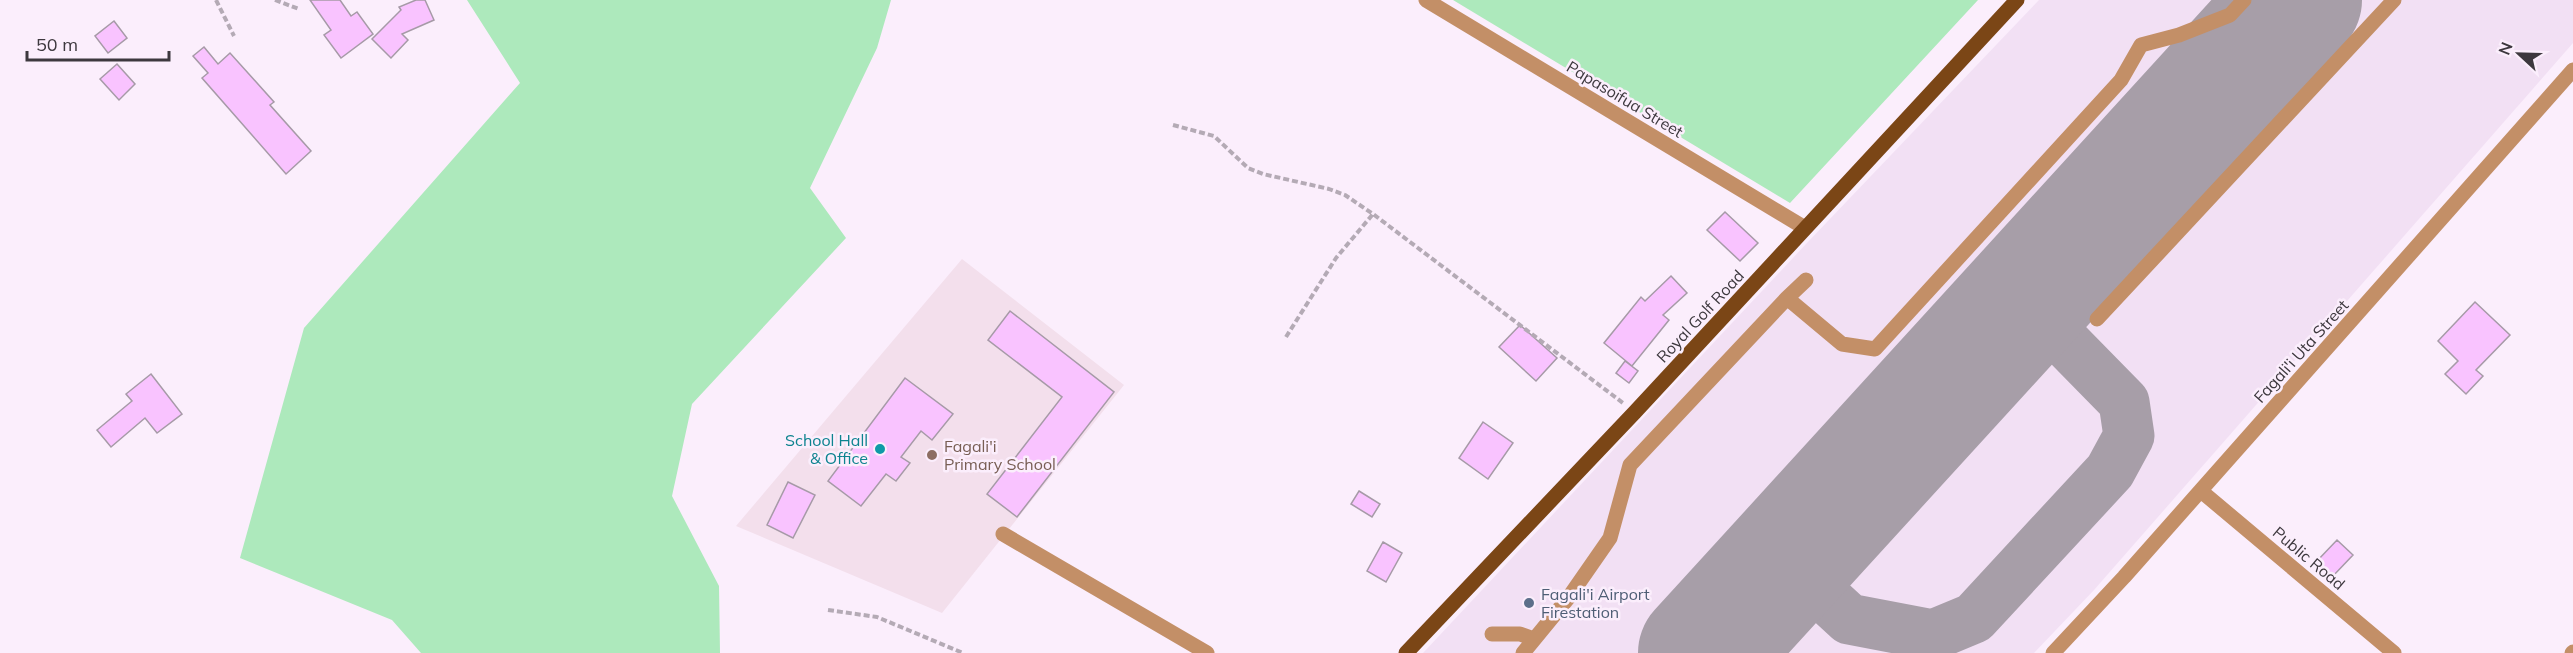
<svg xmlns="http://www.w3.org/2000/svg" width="2573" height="653" viewBox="0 0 2573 653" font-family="Mulish,sans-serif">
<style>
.built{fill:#f2e0f4}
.education{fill:#f3dfec}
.green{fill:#ade9bc}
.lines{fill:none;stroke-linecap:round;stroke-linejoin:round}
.taxiway{stroke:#a79ea8;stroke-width:51}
.runway{stroke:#a79ea8;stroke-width:128}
.building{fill:#f9c3ff;stroke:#a69aa7;stroke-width:1.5}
.path{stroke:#b4aab5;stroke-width:4;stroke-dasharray:6 3;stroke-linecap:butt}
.minor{stroke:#c38f67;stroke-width:15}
.major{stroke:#7b4616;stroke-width:15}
.culture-dot{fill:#0f9aa8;stroke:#fbeefc;stroke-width:2}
.education-dot{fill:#8d6e63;stroke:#fbeefc;stroke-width:2}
.service-dot{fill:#5c6f8a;stroke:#fbeefc;stroke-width:2}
.labels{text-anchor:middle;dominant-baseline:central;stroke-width:5;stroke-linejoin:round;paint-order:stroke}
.street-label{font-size:16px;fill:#3d383e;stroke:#fbeefc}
.culture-label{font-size:16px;fill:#0d838f;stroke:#fbeefc;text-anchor:end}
.education-label{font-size:16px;fill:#785e54;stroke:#fbeefc;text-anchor:start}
.service-label{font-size:16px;fill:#4e5e75;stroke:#fbeefc;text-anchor:start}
</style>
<rect width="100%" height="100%" fill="#fbeefc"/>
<path class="built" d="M 2039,0 L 2573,0 L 2573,43 L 2094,590 L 2034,653 L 1423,653 L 1806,244 Z"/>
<path class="education" d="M 962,259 L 1124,385 L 942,613 L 736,526 Z"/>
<path class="green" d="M 467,0 L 891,0 L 877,48 L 810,188 L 846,238 L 692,404 L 672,496 L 719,586 L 720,653 L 421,653 L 392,620 L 240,558 L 304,328 L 520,83 Z
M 1453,0 L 1978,0 L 1790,203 Z"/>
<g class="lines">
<path class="taxiway" d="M 1787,562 L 1849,619 L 1933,635 L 1974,618 L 2110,471 L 2129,436 L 2124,402 L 2023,299"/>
<path class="runway" d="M 1702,653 L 2298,0"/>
</g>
<path class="building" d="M 310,0 L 340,0 L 351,16 L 357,12 L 373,34 L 341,58 L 324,35 L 331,30 Z
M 416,0 L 425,0 L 434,20 L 402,34 L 408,40 L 391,58 L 372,39 L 401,10 L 399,7 Z
M 114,21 L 127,38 L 108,53 L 95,36 Z
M 204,47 L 218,64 L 230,53 L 274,102 L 270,105 L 311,151 L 286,174 L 202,78 L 208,73 L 193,56 Z
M 117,64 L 135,84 L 119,100 L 100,79 Z
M 1725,212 L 1758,243 L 1740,261 L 1707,230 Z
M 1671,276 L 1687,293 L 1663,315 L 1669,320 L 1632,366 L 1604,343 L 1641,297 L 1645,301 Z
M 2475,302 L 2510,335 L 2476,370 L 2483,376 L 2466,394 L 2445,374 L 2458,361 L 2438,341 Z
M 1010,311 L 1114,392 L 1017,517 L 987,494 L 1062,397 L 988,340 Z
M 1520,325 L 1557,358 L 1536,381 L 1499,347 Z
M 1625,361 L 1638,371 L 1629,383 L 1616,373 Z
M 151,374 L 182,414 L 157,433 L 145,418 L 111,447 L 97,430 L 132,401 L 126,394 Z
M 905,378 L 953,414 L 932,440 L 921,431 L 901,457 L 910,463 L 896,481 L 886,474 L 861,506 L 828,481 Z
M 1483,422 L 1513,443 L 1488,479 L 1459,458 Z
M 788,482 L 815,495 L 793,538 L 767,525 Z
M 1359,491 L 1380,504 L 1372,517 L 1351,504 Z
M 2337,540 L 2353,555 L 2333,576 L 2317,561 Z
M 1383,542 L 1402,553 L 1386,582 L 1367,571 Z"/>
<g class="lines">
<path class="path" d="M 216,0 L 234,36
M 275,0 L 299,9
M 1173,125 L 1214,136 L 1248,168 L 1263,174 L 1329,189 L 1345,195 L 1373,214 L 1623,403
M 1286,337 L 1336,258 L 1373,214
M 828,610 L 877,617 L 963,653"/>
<path class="minor" d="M 1426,0 L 1805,228
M 1787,298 L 1806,280
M 2097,319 L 2394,0
M 2201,491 L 2394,653
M 1003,534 L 1207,653
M 1492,634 L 1520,634 L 1534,639
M 1523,653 L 1569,597 L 1610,538 L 1630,465 L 1787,298 L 1842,344 L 1875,349 L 2121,80 L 2141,45 L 2179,35 L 2230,15 L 2244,0
M 2053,653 L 2124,577 L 2573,70
M 2572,653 L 2573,652"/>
<path class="major" d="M 1406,653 L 1635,412 L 2017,0"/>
</g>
<circle class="culture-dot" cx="880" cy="449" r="6"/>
<circle class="education-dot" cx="932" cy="455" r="6"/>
<circle class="service-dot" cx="1529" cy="603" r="6"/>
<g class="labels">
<g class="street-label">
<text transform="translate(1625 99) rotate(31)">Papasoifua Street</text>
<text transform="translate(1700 316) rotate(-47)">Royal Golf Road</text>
<text transform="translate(2301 351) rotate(-48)">Fagali'i Uta Street</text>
<text transform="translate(2309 558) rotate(40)">Public Road</text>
</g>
<g class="culture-label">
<text x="868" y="440">School Hall<tspan x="868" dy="18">&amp; Office</tspan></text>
</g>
<g class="education-label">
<text x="944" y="446">Fagali'i<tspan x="944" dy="18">Primary School</tspan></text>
</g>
<g class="service-label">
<text x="1541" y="594">Fagali'i Airport<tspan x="1541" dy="18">Firestation</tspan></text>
</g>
</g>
<g transform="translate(2519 54) rotate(292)" stroke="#fbeefc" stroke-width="4.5" paint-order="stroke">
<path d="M0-4.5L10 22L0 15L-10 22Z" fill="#3d383e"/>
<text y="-9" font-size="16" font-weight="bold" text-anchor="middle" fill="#3d383e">N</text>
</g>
<path d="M27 51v9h142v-9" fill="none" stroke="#3d383e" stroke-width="3"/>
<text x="36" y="51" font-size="18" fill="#3d383e" stroke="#fbeefc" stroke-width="4.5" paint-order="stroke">50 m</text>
</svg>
